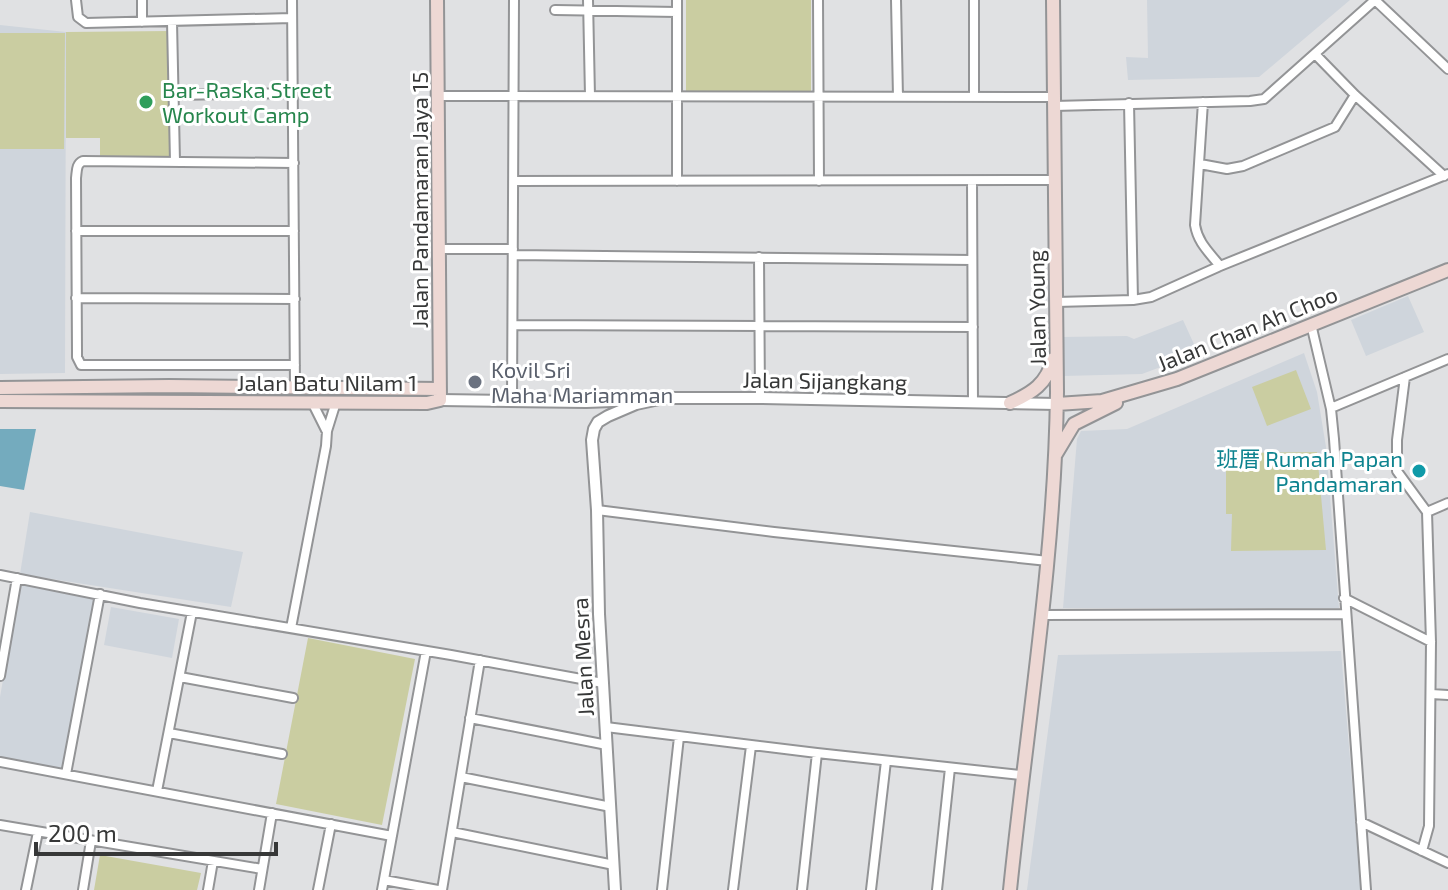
<svg xmlns="http://www.w3.org/2000/svg" width="1448" height="890" viewBox="0 0 1448 890" font-family="'Exo 2','Noto Sans SC',sans-serif">
<style>
.built{fill:#cfd5dc}
.green{fill:#cacda1}
.water{fill:#74abbe}
.lines{fill:none;stroke-linecap:round;stroke-linejoin:round}
.minor-casing{stroke:#939496;stroke-width:12}
.tertiary-casing{stroke:#939496;stroke-width:14}
.secondary-casing{stroke:#939496;stroke-width:16}
.minor{stroke:#fff;stroke-width:8}
.tertiary{stroke:#fff;stroke-width:10}
.secondary{stroke:#edd8d4;stroke-width:12}
.leisure-dot{fill:#2e9e5b;stroke:#fff;stroke-width:3}
.worship-dot{fill:#6b7280;stroke:#fff;stroke-width:3}
.culture-dot{fill:#0f9aa8;stroke:#fff;stroke-width:3}
.labels{text-anchor:middle;dominant-baseline:central;stroke-width:6;stroke-linejoin:round;paint-order:stroke}
.leisure-label{font-size:22px;fill:#27864d;stroke:#fff;text-anchor:start}
.street-label{font-size:22px;fill:#373838;stroke:#fff}
.worship-label{font-size:22px;fill:#5b616d;stroke:#fff;text-anchor:start}
.culture-label{font-size:22px;fill:#0d838f;stroke:#fff;text-anchor:end}
</style>
<rect width="100%" height="100%" fill="#e0e1e3"/>
<path class="built" d="M 1147,0 L 1350,0 L 1259,77 L 1128,80 L 1126,57 L 1148,58 Z
M 0,25 L 66,32 L 65,373 L 0,374 Z
M 1408,296 L 1424,332 L 1366,356 L 1351,320 Z
M 1183,320 L 1198,353 L 1142,374 L 1063,376 L 1062,337 L 1127,336 L 1134,339 Z
M 1304,353 L 1317,392 L 1326,447 L 1339,608 L 1063,608 L 1077,439 L 1081,431 L 1127,429 Z
M 30,512 L 243,552 L 231,607 L 20,574 Z
M 20,583 L 96,597 L 63,770 L 0,759 L 0,697 Z
M 111,607 L 179,619 L 172,658 L 104,645 Z
M 1341,651 L 1361,890 L 1027,890 L 1058,655 Z"/>
<path class="green" d="M 686,0 L 811,0 L 811,93 L 686,94 Z
M 170,31 L 172,158 L 100,158 L 100,138 L 66,138 L 66,32 Z
M 0,33 L 65,33 L 64,149 L 0,149 Z
M 1296,370 L 1311,409 L 1267,426 L 1252,387 Z
M 1317,452 L 1326,550 L 1231,551 L 1232,514 L 1226,514 L 1226,459 L 1230,453 Z
M 308,638 L 415,659 L 382,825 L 276,804 Z
M 100,855 L 201,873 L 197,890 L 94,890 Z"/>
<path class="water" d="M 0,429 L 36,429 L 24,490 L 0,486 Z"/>
<g class="lines">
<defs>
<path id="minor" d="M 76,0 L 78,17 L 86,23 L 292,18
M 292,0 L 295,388
M 588,0 L 590,96
M 677,0 L 677,181
M 818,0 L 819,181
M 896,0 L 898,97
M 1375,0 L 1448,69
M 555,10 L 677,12
M 142,22 L 142,0
M 172,22 L 175,162
M 1315,54 L 1355,95 L 1444,176
M 174,95 L 293,93
M 438,96 L 1053,97
M 974,97 L 974,0
M 1203,102 L 1195,225 C 1198,243 1209,252 1220,266
M 1129,103 L 1133,300
M 1054,106 L 1250,101 L 1264,99 L 1375,0
M 294,163 L 83,161 C 76,164 77,171 76,178 L 77,350 L 77,357 L 81,365 L 295,365
M 1200,164 L 1227,169 L 1243,166 L 1335,127 L 1355,95
M 513,181 L 1054,180
M 972,181 L 973,403
M 76,231 L 294,231
M 439,249 L 513,249
M 513,255 L 972,260
M 759,257 L 760,398
M 76,298 L 295,299
M 1056,302 L 1133,300 L 1151,297 L 1220,266 L 1448,174
M 1311,324 L 1331,409 L 1334,439 L 1366,890
M 513,325 L 973,327
M 1405,377 L 1397,440 L 1397,471 L 1427,512 L 1431,642 L 1429,826 L 1422,851
M 312,402 L 326,430
M 512,402 L 514,0
M 1331,408 L 1448,359
M 597,510 L 774,532 L 1048,561
M 1427,512 L 1448,503
M 0,575 L 140,603 L 451,655 L 603,683
M 1344,598 L 1431,642
M 1042,615 L 1346,614
M 291,628 L 326,446 L 327,431 L 336,402
M 0,676 L 17,578
M 180,677 L 293,698
M 1431,694 L 1448,695
M 470,718 L 607,745
M 606,727 L 817,753 L 1021,775
M 169,733 L 282,754
M 0,762 L 392,836
M 66,774 L 100,594
M 461,777 L 611,807
M 157,791 L 192,612
M 1361,822 L 1448,863
M 0,825 L 262,869
M 452,832 L 614,865
M 384,880 L 438,890
M 26,890 L 38,832
M 83,890 L 91,841
M 208,890 L 213,861
M 259,890 L 272,813
M 318,890 L 331,824
M 382,890 L 426,651
M 442,890 L 480,660
M 662,890 L 679,737
M 733,890 L 751,746
M 802,890 L 817,753
M 871,890 L 886,761
M 937,890 L 950,768"/>
<path id="tertiary" d="M 440,400 L 586,402 L 639,400
M 615,890 L 599,614 L 597,510 L 592,440 L 594,429 L 598,422 L 608,416 L 636,404 L 664,398 L 760,398 L 1057,404"/>
<path id="secondary" d="M 0,388 L 169,386 L 440,389
M 0,401 L 427,403 L 440,400 L 437,0
M 1010,403 C 1032,393 1047,384 1053,359
M 1057,404 L 1102,401 L 1177,379 L 1448,270
M 1056,454 L 1074,424 L 1116,403
M 1010,890 C 1027,724 1055,559 1057,392 L 1053,0"/>
</defs>
<use href="#minor" class="minor-casing"/>
<use href="#tertiary" class="tertiary-casing"/>
<use href="#secondary" class="secondary-casing"/>
<use href="#minor" class="minor"/>
<use href="#tertiary" class="tertiary"/>
<use href="#secondary" class="secondary"/>
</g>
<circle class="leisure-dot" cx="146" cy="102" r="8"/>
<circle class="worship-dot" cx="475" cy="382" r="8"/>
<circle class="culture-dot" cx="1419" cy="471" r="8"/>
<g class="labels">
<g class="leisure-label">
<text x="162" y="89">Bar-Raska Street<tspan x="162" dy="25">Workout Camp</tspan></text>
</g>
<g class="street-label">
<text transform="translate(419 200) rotate(-90)">Jalan Pandamaran Jaya 15</text>
<text transform="translate(1036 308) rotate(-91)">Jalan Young</text>
<text transform="translate(1247 328) rotate(-22)">Jalan Chan Ah Choo</text>
<text transform="translate(825 380) rotate(1)">Jalan Sijangkang</text>
<text x="327" y="382">Jalan Batu Nilam 1</text>
<text transform="translate(582 657) rotate(-93)">Jalan Mesra</text>
</g>
<g class="worship-label">
<text x="491" y="369">Kovil Sri<tspan x="491" dy="25">Maha Mariamman</tspan></text>
</g>
<g class="culture-label">
<text x="1403" y="458">班厝 Rumah Papan<tspan x="1403" dy="25">Pandamaran</tspan></text>
</g>
</g>
<path d="M36 842v12h240v-12" fill="none" stroke="#373838" stroke-width="4"/>
<text x="48" y="842" font-size="24" fill="#373838" stroke="#ffffff" stroke-width="6" paint-order="stroke">200 m</text>
</svg>
